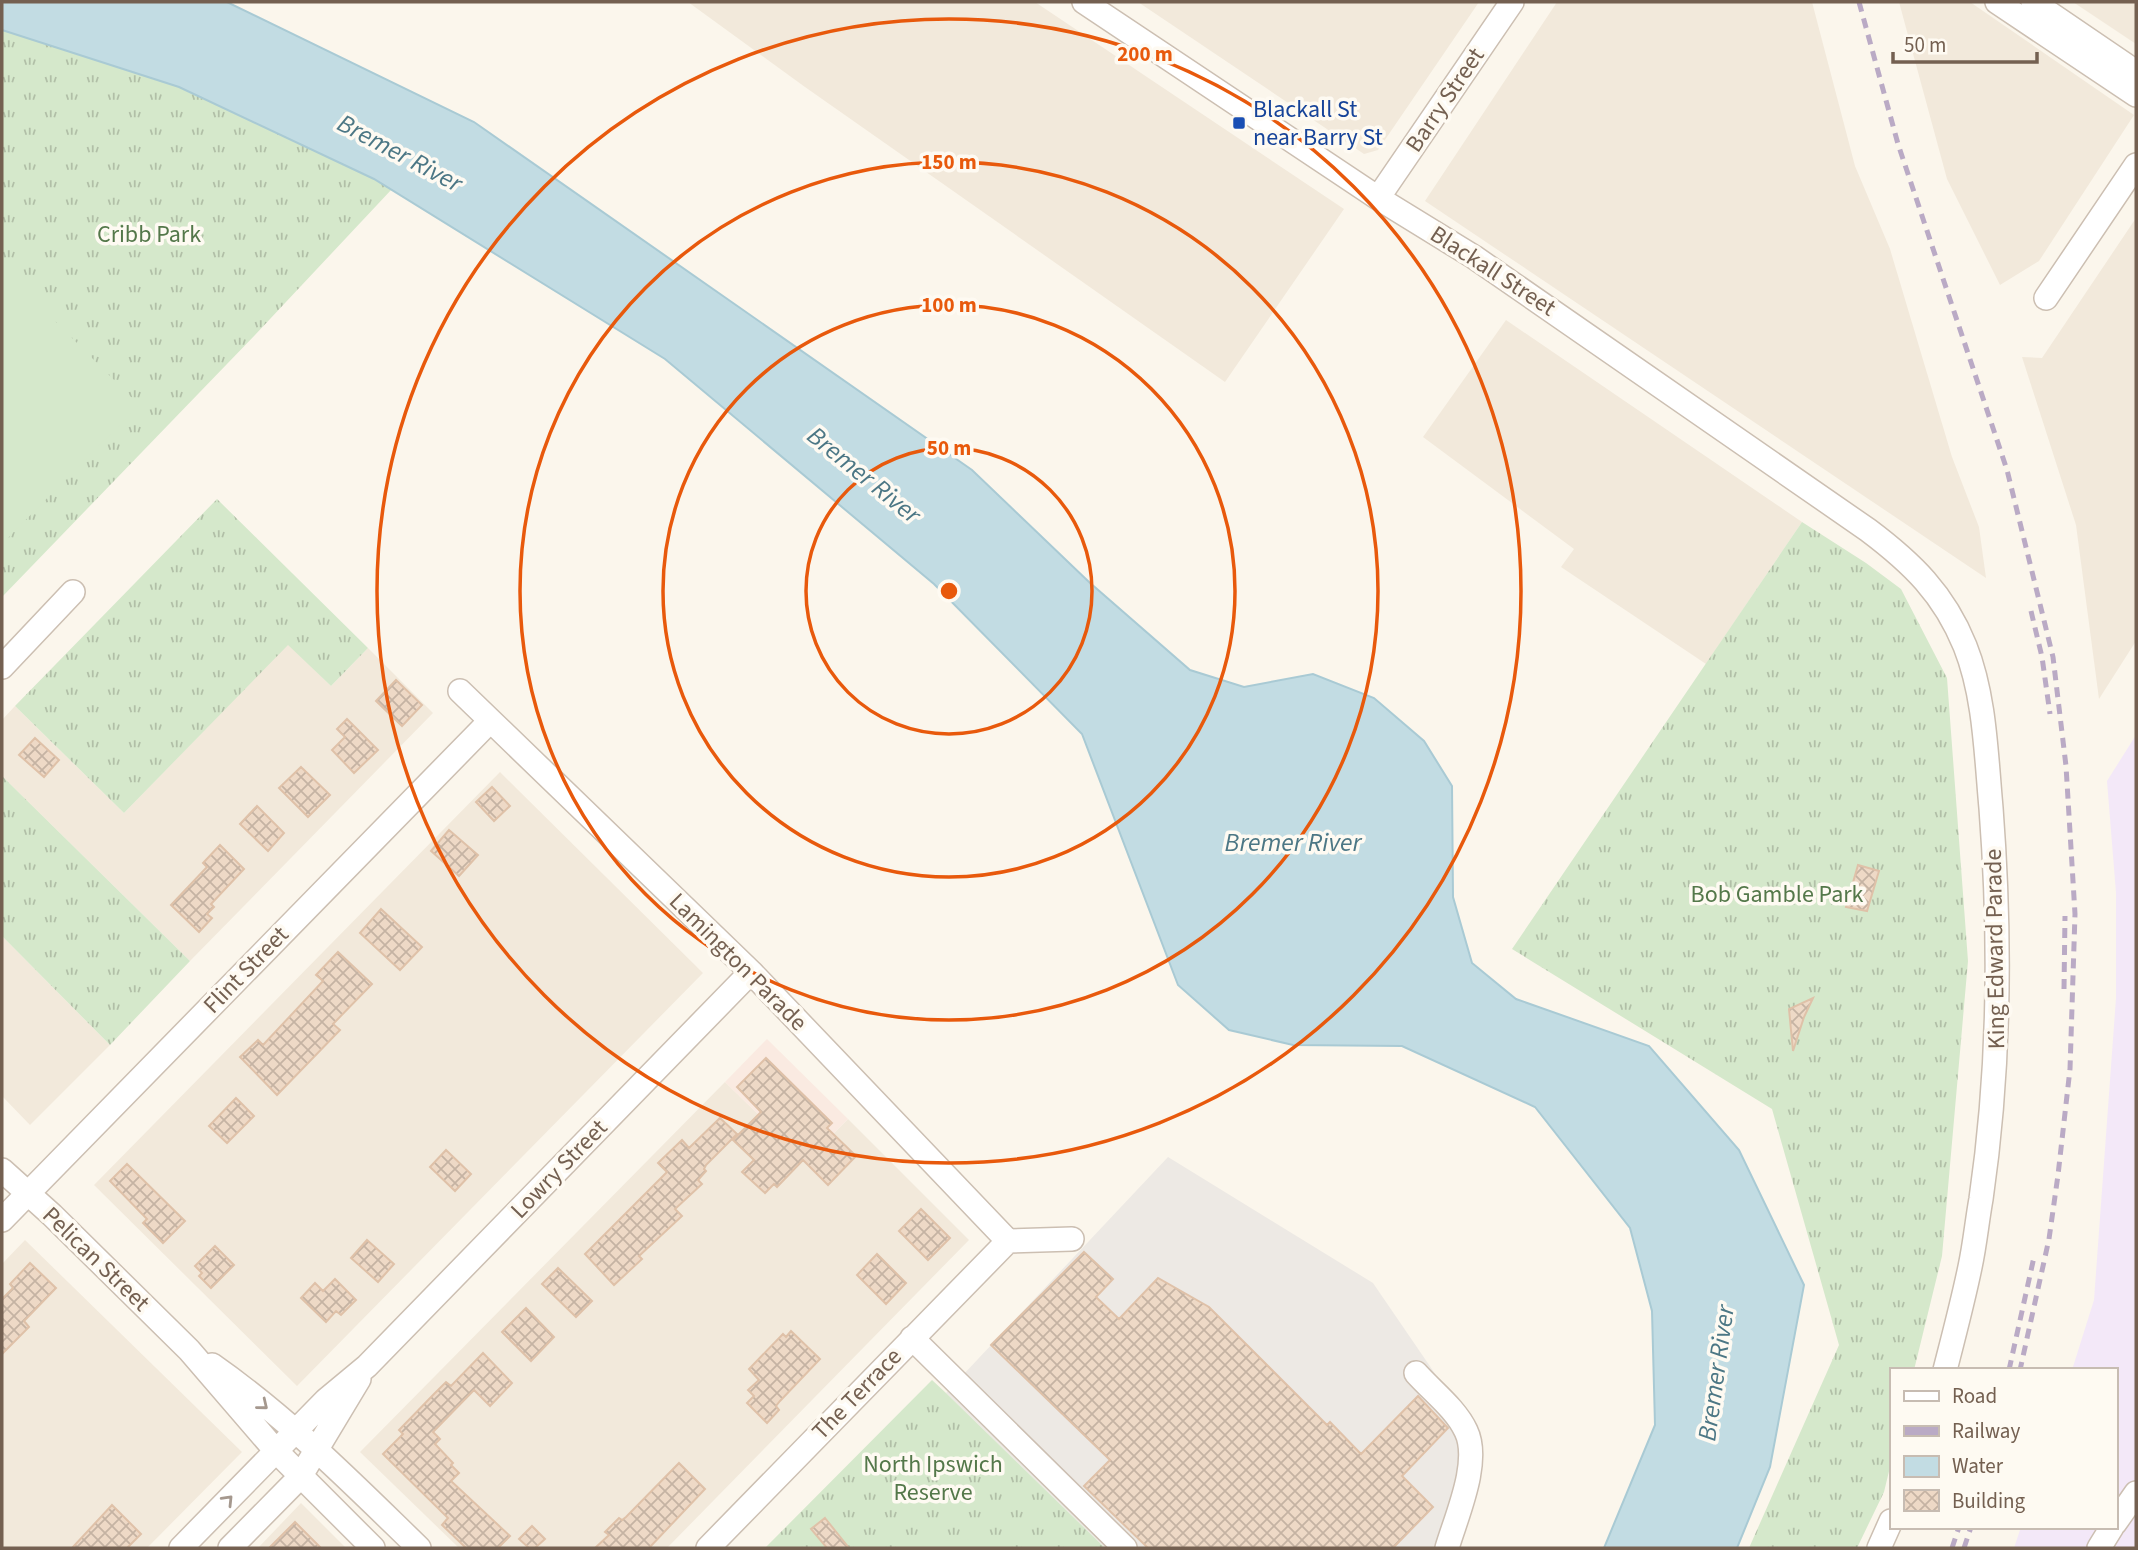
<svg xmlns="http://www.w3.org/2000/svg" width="2138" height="1550" viewBox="0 0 2138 1550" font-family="'Source Sans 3',sans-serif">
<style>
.residential{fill:#f2e9db}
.commercial{fill:#faeae1}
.industrial{fill:#ede9e4}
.education{fill:#f3e8f8}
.grass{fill:url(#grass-tufts)}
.pitch{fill:#d5e8cb}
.water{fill:#c2dce3;stroke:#a9cad4;stroke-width:2}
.building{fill:url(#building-cross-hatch);stroke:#dfc1a8;stroke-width:2}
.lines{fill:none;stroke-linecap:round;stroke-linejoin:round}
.minor-casing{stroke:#ccbfb2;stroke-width:26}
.minor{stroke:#fff;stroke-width:23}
.rail{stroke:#baaac5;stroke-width:5;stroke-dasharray:10 7;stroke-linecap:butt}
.oneway{stroke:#a5988e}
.ring{fill:none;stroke:#e8590c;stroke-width:3.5}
.transit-dot{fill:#1a4fb4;stroke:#fefaf2;stroke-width:2.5}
.labels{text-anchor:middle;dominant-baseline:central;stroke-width:7;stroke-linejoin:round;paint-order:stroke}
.street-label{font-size:24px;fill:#746051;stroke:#fefaf2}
.transit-label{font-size:24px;fill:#164399;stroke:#fefaf2;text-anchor:start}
.park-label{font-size:24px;fill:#54784a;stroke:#fefaf2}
.water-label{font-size:26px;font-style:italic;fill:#4c7785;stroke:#fefaf2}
.centre{fill:#e8590c;stroke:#fefaf2;stroke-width:3.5}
.ring-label{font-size:21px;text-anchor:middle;font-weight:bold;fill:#e8590c;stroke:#fefaf2;stroke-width:7;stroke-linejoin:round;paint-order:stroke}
</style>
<defs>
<pattern id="grass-tufts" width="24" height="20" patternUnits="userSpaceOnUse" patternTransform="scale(1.75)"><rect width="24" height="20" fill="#d5e8cb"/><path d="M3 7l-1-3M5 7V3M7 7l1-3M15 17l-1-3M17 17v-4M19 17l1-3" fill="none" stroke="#b1bfa7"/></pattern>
<pattern id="building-cross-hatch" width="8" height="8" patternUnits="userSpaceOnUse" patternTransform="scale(1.75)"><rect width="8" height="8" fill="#eed9c6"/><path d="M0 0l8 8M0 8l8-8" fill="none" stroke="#c5b3a3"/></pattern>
</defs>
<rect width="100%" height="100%" fill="#fbf6ec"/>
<path class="residential" d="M 688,2 L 1035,2 L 1344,209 L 1225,382 L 805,87 Z
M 1138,2 L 1479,2 L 1378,150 L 1364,154 Z
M 1557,2 L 1812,2 L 1855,166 L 1890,249 L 1952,457 L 1979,527 L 1986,578 L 1425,201 Z
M 1899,2 L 1970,2 L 2134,115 L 2039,261 L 2000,285 L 1947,179 Z
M 2073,2 L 2136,2 L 2136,44 Z
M 2136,218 L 2136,641 L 2099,699 L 2076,525 L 2022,357 L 2042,358 Z
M 1506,320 L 1802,522 L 1706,664 L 1561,567 L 1574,549 L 1423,437 Z
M 288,644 L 331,686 L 368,648 L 433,713 L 190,961 L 2,776 L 2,720 L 15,706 L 124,813 Z
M 500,772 L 703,973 L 297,1386 L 94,1185 Z
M 2,936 L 110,1045 L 30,1125 L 2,1096 Z
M 725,1082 L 806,1161 L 848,1119 L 969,1240 L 667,1548 L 459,1548 L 360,1452 Z
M 25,1240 L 242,1452 L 147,1548 L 2,1548 L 2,1264 Z
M 301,1503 L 346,1548 L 258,1548 Z"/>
<path class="commercial" d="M 767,1039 L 848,1119 L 806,1161 L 725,1082 Z"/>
<path class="industrial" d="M 1168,1157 L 1373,1283 L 1477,1435 L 1440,1548 L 1105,1548 L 946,1393 Z"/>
<path class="education" d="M 2136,735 L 2136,1548 L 2014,1548 L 2021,1527 L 2115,1527 L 2115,1370 L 2072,1370 L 2094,1300 L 2116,998 L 2116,893 L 2107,781 Z"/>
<path class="grass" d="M 2,30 L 179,87 L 375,179 L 392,189 L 255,335 L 2,597 Z
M 217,499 L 368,648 L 331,686 L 288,645 L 124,813 L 15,706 Z
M 1802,522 L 1866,563 L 1901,589 L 1947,678 L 1968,961 L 1942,1256 L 1914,1370 L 1891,1370 L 1891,1463 L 1884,1492 L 1857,1548 L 1749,1548 L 1839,1345 L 1772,1109 L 1512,949 Z
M 2,776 L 190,961 L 110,1045 L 2,936 Z
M 932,1380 L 946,1393 L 1105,1548 L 765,1548 Z"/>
<path class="pitch" d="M 2,268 L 139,405 L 2,544 Z
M 959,1538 L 994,1544 L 1006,1548 L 911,1548 Z"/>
<path class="water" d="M 2,2 L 227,2 L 474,122 L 972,470 L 1089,582 L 1190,670 L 1244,687 L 1313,674 L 1374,698 L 1424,741 L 1452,786 L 1453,897 L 1472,963 L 1516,999 L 1649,1046 L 1739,1150 L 1804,1285 L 1770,1467 L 1737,1548 L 1604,1548 L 1655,1425 L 1652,1311 L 1630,1228 L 1535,1107 L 1402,1046 L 1293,1045 L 1229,1030 L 1178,985 L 1082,734 L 934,584 L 665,359 L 374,179 L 179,87 L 2,30 Z"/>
<path class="building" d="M 396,680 L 422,705 L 402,726 L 376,701 Z
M 347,719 L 378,750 L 354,773 L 332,750 L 345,737 L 337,729 Z
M 35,738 L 59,760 L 44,777 L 19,755 Z
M 301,767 L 330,795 L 308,817 L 279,788 Z
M 492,787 L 510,806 L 494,821 L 476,802 Z
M 257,806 L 284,833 L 268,851 L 240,824 Z
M 449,830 L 478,855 L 459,876 L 431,851 Z
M 220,845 L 244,869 L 211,904 L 214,907 L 207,914 L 212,918 L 199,932 L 171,905 L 207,867 L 203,863 Z
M 1858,865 L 1879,871 L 1867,911 L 1846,907 Z
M 381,909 L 422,947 L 400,970 L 360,933 Z
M 338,952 L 372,984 L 333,1024 L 340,1030 L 277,1095 L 240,1057 L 258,1040 L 263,1045 L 323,981 L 316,975 Z
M 1813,998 L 1804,1017 L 1793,1051 L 1789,1009 Z
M 766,1058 L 832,1123 L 827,1128 L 856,1156 L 828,1185 L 803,1160 L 777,1187 L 774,1184 L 765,1193 L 742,1172 L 754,1160 L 733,1140 L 761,1112 L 737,1087 Z
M 236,1098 L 254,1116 L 227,1143 L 209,1126 Z
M 720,1118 L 737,1134 L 706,1165 L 704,1169 L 706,1171 L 698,1180 L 702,1184 L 675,1209 L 682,1216 L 639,1256 L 642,1259 L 614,1285 L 585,1254 L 667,1172 L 658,1163 L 682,1140 L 689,1148 Z
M 446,1150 L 471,1174 L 455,1191 L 430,1167 Z
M 127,1164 L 185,1221 L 163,1243 L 143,1223 L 147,1219 L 110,1181 Z
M 921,1209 L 950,1238 L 928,1260 L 899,1231 Z
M 367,1240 L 394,1264 L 378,1282 L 351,1258 Z
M 215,1246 L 234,1265 L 211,1288 L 199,1276 L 202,1273 L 195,1266 Z
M 1084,1252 L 1113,1279 L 1096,1297 L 1119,1319 L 1158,1278 L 1209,1307 L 1327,1425 L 1330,1422 L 1361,1454 L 1418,1396 L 1448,1428 L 1402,1476 L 1433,1507 L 1393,1548 L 1148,1548 L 1084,1486 L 1110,1460 L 991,1345 Z
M 877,1254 L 906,1283 L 886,1304 L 857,1275 Z
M 30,1263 L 56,1288 L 24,1321 L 29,1327 L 2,1354 L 2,1299 L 13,1288 L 10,1284 Z
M 558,1268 L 592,1301 L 576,1317 L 542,1284 Z
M 335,1279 L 356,1300 L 341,1315 L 336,1311 L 326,1322 L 301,1298 L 315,1283 L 323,1291 Z
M 526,1308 L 554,1337 L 531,1361 L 502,1332 Z
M 791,1331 L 820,1359 L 780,1401 L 776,1406 L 779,1410 L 767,1423 L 747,1403 L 754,1396 L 748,1390 L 759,1380 L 749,1369 L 783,1334 L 786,1337 Z
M 483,1353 L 512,1383 L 490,1406 L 474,1390 L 433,1432 L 440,1439 L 435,1444 L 453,1463 L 451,1465 L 459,1473 L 451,1481 L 510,1536 L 498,1548 L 466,1548 L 442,1525 L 448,1518 L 383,1454 L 403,1434 L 399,1430 L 434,1394 L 446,1382 L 451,1386 Z
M 679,1463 L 705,1489 L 649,1548 L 595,1548 L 609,1535 L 605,1532 L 619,1518 L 622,1520 L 626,1517 Z
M 112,1505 L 141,1534 L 127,1548 L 72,1548 Z
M 825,1518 L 849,1548 L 827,1548 L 811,1529 Z
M 295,1522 L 321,1548 L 269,1548 Z
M 532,1526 L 545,1539 L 535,1548 L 529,1548 L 519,1539 Z"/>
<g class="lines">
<defs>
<path id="minor" d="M 1084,2 L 1378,198 L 1474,257 L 1868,530 C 1912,563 1944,594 1965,646 C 1985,696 1986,754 1991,808 C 2001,939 2000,1069 1981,1199 C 1977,1221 1975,1244 1970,1267 C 1963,1301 1954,1335 1945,1370
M 1997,2 L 2136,95
M 2033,2 L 2136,72
M 1378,198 L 1512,2
M 2046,298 L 2136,165
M 2,667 L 73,592
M 460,691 L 751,972 L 1008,1241
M 2,1170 L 52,1215 L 189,1350 L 276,1451 L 373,1548
M 2,1220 L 490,721
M 1008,1241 L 1072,1239
M 912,1338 L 1125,1548
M 212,1365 C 288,1418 353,1484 419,1548
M 1416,1373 C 1432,1391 1456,1409 1466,1431 C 1481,1462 1456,1517 1447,1548
M 2115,1523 L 2136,1493
M 181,1548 L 326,1400 L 367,1366 L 751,972
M 230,1548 L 300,1477 L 359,1379
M 708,1548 L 1008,1241
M 1879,1548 L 1891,1521
M 2099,1548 L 2112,1527"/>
</defs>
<use href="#minor" class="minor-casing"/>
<use href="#minor" class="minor"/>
<path class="rail" d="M 1859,2 L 1898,144 L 2007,470 L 2053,657 L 2066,766 L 2075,914 L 2070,1069 L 2058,1175 L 2049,1239 L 2020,1370
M 2031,611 L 2042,657 L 2050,714
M 2064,989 L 2065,916
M 2009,1370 L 2034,1257
M 1952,1548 L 1959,1527
M 1964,1548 L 1971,1527"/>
</g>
<defs><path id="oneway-chevron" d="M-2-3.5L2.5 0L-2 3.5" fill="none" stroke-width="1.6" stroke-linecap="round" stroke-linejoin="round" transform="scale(1.75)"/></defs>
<g class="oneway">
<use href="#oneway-chevron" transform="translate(263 1405) rotate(39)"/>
<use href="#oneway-chevron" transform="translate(228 1500) rotate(-46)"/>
</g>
<g class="ring">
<circle cx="949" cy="591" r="143"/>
<circle cx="949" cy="591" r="286"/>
<circle cx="949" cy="591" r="429"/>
<circle cx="949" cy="591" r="572"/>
</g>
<rect class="transit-dot" x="1232" y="116" width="14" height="14" rx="3.5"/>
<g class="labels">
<g class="street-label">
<text transform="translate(1445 100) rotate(-56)">Barry Street</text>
<text transform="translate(1493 271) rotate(33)">Blackall Street</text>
<text transform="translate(1995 949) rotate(-91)">King Edward Parade</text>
<text transform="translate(738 962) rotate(45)">Lamington Parade</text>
<text transform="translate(246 970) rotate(-46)">Flint Street</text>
<text transform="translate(559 1169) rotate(-46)">Lowry Street</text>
<text transform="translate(96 1259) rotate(44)">Pelican Street</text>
<text transform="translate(857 1394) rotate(-46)">The Terrace</text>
</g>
<g class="transit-label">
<text x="1253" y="109">Blackall St<tspan x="1253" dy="28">near Barry St</tspan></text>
</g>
<g class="park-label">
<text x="149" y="234">Cribb Park</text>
<text x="1777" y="894">Bob Gamble Park</text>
<text x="933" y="1464">North Ipswich<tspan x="933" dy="28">Reserve</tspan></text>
</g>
<g class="water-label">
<text transform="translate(400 153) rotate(28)">Bremer River</text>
<text transform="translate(864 475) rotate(39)">Bremer River</text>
<text x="1293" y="842">Bremer River</text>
<text transform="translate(1716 1373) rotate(-82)">Bremer River</text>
</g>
</g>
<circle cx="949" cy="591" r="10" class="centre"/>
<g class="ring-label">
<text x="1145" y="61">200 m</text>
<text x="949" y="169">150 m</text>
<text x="949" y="312">100 m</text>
<text x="949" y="455">50 m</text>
</g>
<rect width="2138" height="1550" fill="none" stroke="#746051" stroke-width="7"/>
<rect x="1890" y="1368" width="228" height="161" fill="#fefaf2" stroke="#c7bcb2" stroke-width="2"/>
<rect x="1904" y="1391" width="35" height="10" fill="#ffffff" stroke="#c7bcb2" stroke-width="2"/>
<text x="1952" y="1403" font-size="21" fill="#746051">Road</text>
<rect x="1904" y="1426" width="35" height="10" fill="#baaac5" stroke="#c7bcb2" stroke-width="2"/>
<text x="1952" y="1438" font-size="21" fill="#746051">Railway</text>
<rect x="1904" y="1456" width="35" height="21" fill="#c2dce3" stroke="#c7bcb2" stroke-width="2"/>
<text x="1952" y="1473" font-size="21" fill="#746051">Water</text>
<rect x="1904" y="1490" width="35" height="21" fill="url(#building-cross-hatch)" stroke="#c7bcb2" stroke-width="2"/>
<text x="1952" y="1508" font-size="21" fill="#746051">Building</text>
<path d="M1893 52v10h144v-10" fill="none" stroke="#746051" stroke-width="3.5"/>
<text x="1904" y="52" font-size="21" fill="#746051" stroke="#fefaf2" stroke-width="5" paint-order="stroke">50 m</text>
</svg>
